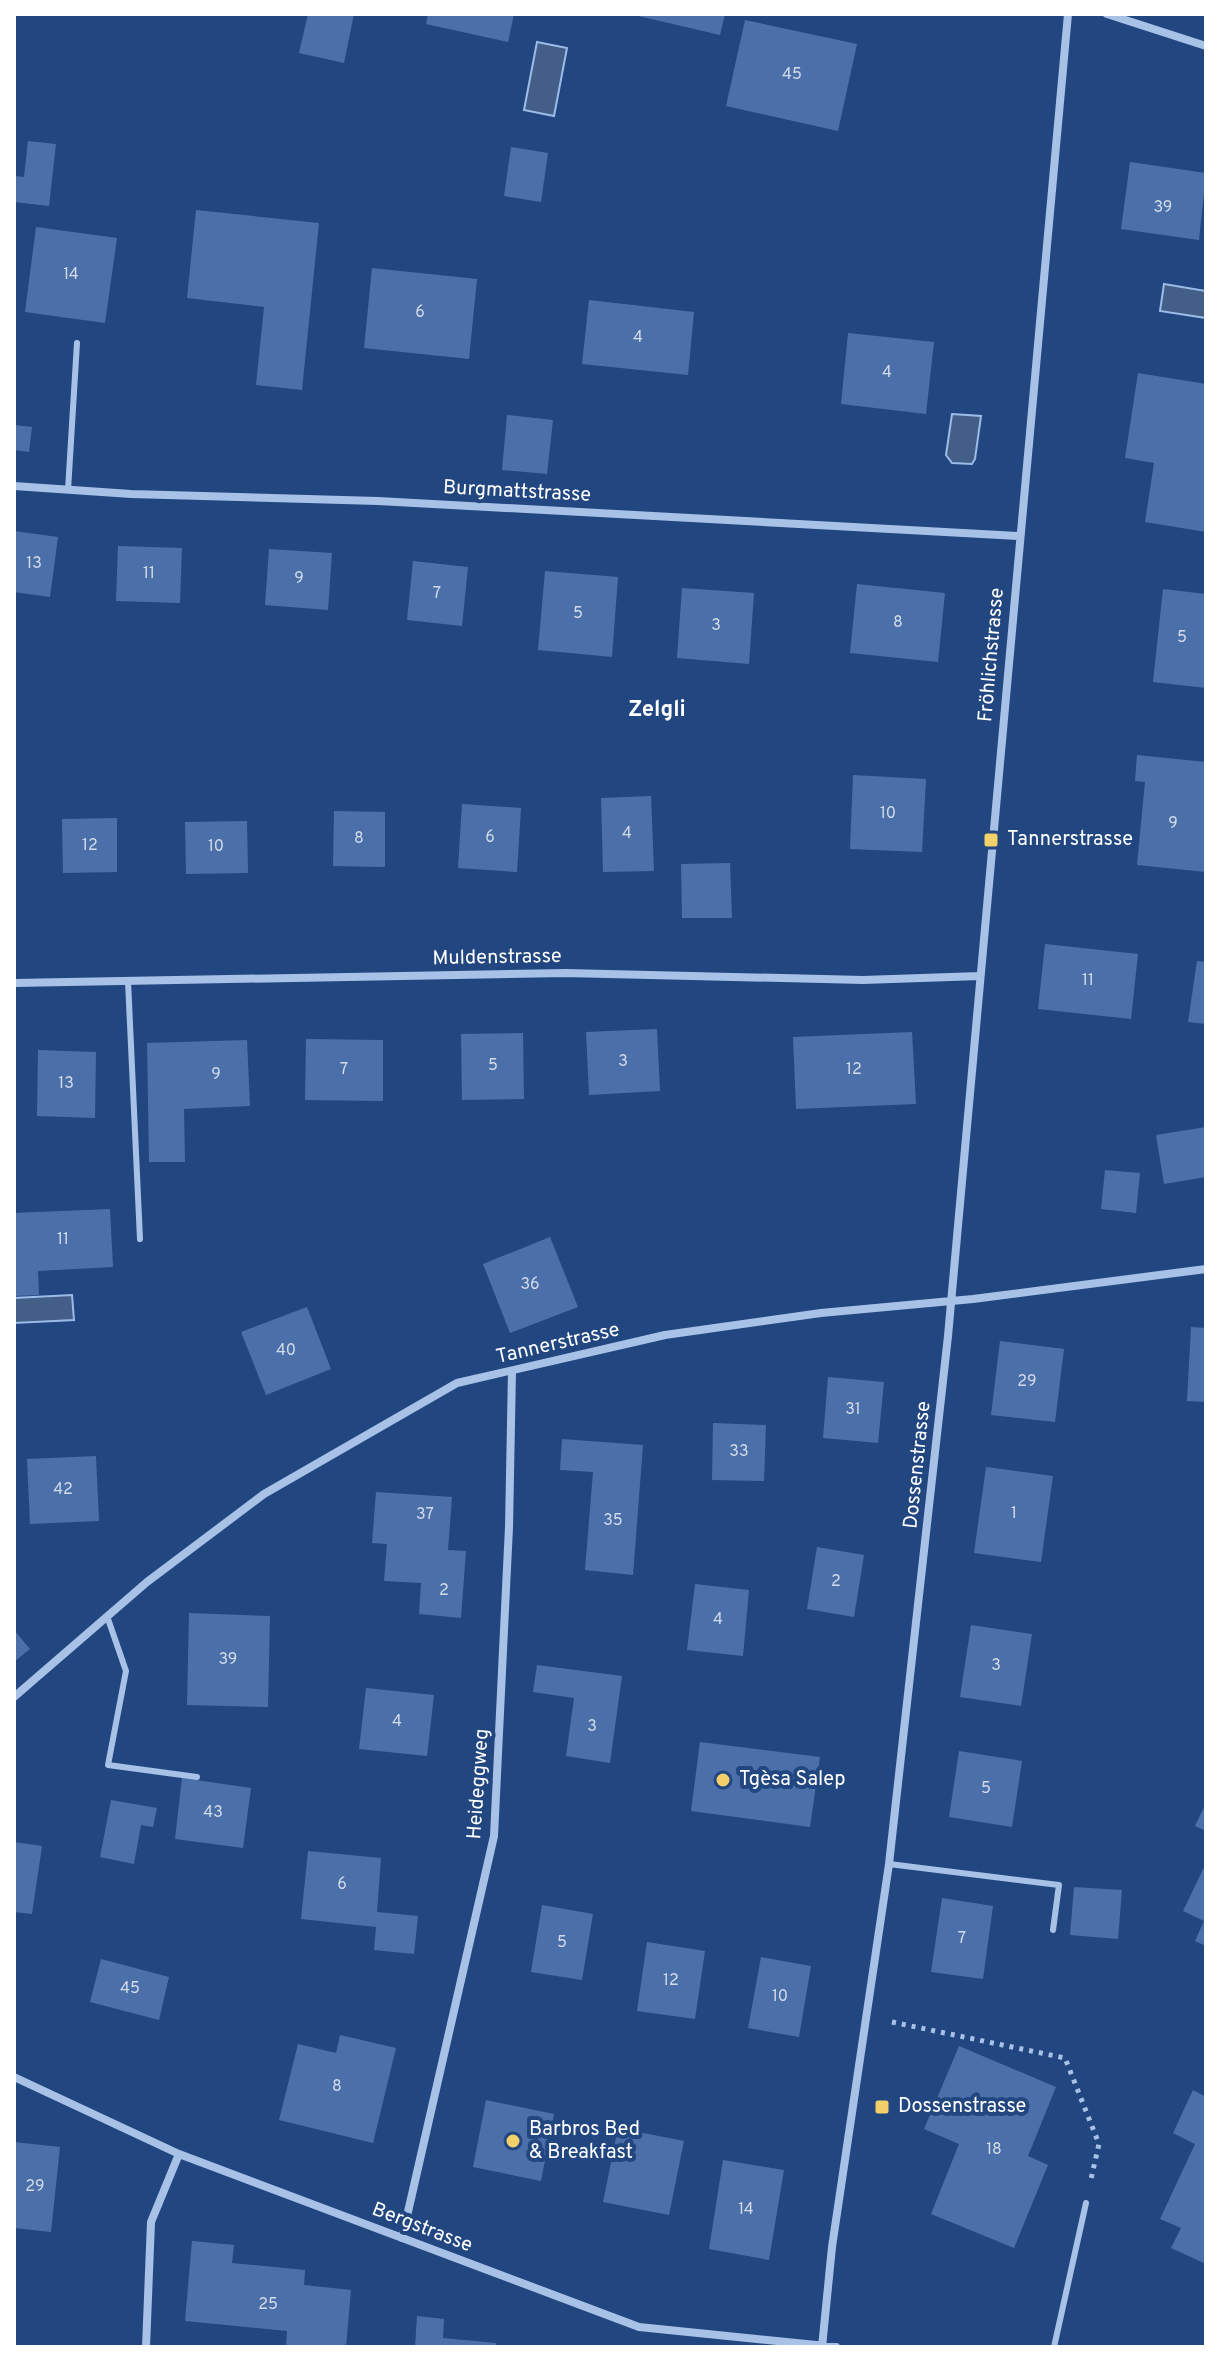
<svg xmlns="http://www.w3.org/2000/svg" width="1220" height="2361" viewBox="0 0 1220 2361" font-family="Overpass,sans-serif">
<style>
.water{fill:#435e87;stroke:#9bbce8;stroke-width:2}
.building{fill:#4b70a9}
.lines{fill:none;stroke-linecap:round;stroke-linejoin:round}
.path{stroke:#a8c2e7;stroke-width:5;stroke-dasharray:4 6;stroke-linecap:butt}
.lane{stroke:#a8c2e7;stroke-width:6}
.street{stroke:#a8c2e7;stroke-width:8}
.poi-dot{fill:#f3d16a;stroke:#224780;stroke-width:3}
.labels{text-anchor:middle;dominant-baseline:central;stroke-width:8;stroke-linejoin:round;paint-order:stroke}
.number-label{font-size:16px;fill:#d2dbea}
.street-label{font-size:20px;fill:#fff;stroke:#224780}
.poi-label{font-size:20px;fill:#fff;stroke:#224780;text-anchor:start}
.neighbourhood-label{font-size:22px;font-weight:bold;fill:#fff;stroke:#224780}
</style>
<rect width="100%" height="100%" fill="#224780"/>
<path class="water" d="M 537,42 L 567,48 L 554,116 L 524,110 Z
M 1164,284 L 1206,291 L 1206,318 L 1160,311 Z
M 952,414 L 981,416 L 975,459 L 972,464 L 952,463 L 946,455 Z
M 72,1295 L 74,1320 L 14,1323 L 14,1298 Z"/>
<path class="building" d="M 308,14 L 354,14 L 344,63 L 299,53 Z
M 428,14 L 514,14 L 508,42 L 426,24 Z
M 630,14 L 725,14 L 720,35 Z
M 745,20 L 857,44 L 838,131 L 726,106 Z
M 28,141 L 56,144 L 49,206 L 14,202 L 14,176 L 24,177 Z
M 511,147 L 548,153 L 541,202 L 504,196 Z
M 1130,162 L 1206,173 L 1199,240 L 1121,229 Z
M 196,210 L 319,223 L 302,390 L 256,385 L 264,307 L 187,298 Z
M 36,227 L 117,238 L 105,323 L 25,312 Z
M 372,268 L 477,279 L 469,359 L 364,348 Z
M 589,300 L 694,312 L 688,375 L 582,364 Z
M 848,333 L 934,342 L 926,414 L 841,404 Z
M 1138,373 L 1206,384 L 1206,532 L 1145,522 L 1154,463 L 1125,458 Z
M 507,415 L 553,420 L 547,474 L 502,470 Z
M 14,425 L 32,427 L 29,452 L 14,450 Z
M 14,531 L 58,537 L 50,597 L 14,592 Z
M 118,546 L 182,548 L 180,603 L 116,601 Z
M 269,549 L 332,553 L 328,610 L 265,605 Z
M 413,561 L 468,567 L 462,626 L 407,620 Z
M 545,571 L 618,577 L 612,657 L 538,650 Z
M 857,584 L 945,593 L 938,662 L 850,653 Z
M 682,588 L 754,593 L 749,664 L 677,658 Z
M 1163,589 L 1206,594 L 1206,688 L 1153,682 Z
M 1137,755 L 1206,762 L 1206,872 L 1137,865 L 1145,782 L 1135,781 Z
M 853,775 L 926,779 L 922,852 L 850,849 Z
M 651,796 L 654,871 L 603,872 L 601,798 Z
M 462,804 L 521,808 L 517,872 L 458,868 Z
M 334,811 L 385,812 L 385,867 L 333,866 Z
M 117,818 L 117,872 L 63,873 L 62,819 Z
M 247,821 L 248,873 L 186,874 L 185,822 Z
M 730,863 L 732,918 L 682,918 L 681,864 Z
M 1045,944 L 1138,954 L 1131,1019 L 1038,1009 Z
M 1197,961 L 1206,962 L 1206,1024 L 1188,1022 Z
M 657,1029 L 660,1091 L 589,1095 L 586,1032 Z
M 912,1032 L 916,1104 L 796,1109 L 793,1037 Z
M 523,1033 L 524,1099 L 462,1100 L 461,1034 Z
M 306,1039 L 383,1040 L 383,1101 L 305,1100 Z
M 247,1040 L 250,1106 L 184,1109 L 185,1162 L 149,1162 L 147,1043 Z
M 38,1050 L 96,1052 L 95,1118 L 37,1116 Z
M 1206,1127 L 1206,1177 L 1164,1184 L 1156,1135 Z
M 1105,1170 L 1140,1173 L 1136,1213 L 1101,1209 Z
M 110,1209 L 113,1267 L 38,1271 L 39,1295 L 14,1296 L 14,1213 Z
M 550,1237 L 578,1307 L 510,1333 L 483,1264 Z
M 307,1307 L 331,1369 L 266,1395 L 241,1332 Z
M 1191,1327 L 1206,1328 L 1206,1402 L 1187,1401 Z
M 1000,1341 L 1064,1349 L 1055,1422 L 991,1415 Z
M 828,1377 L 884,1382 L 878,1443 L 823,1438 Z
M 713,1423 L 766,1425 L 764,1481 L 712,1480 Z
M 562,1439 L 643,1445 L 633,1575 L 585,1570 L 593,1472 L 560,1470 Z
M 96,1456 L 99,1521 L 30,1524 L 27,1459 Z
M 986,1467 L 1053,1476 L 1041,1562 L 974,1553 Z
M 376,1492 L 452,1497 L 448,1550 L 466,1551 L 461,1618 L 419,1614 L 421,1583 L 384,1581 L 387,1544 L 372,1543 Z
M 817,1547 L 864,1555 L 854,1617 L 807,1609 Z
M 695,1584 L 749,1590 L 743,1656 L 687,1650 Z
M 189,1613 L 270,1616 L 268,1707 L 187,1705 Z
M 971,1625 L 1032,1634 L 1021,1706 L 960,1697 Z
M 14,1630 L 30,1649 L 14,1662 Z
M 537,1665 L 622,1676 L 610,1763 L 566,1756 L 574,1698 L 533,1692 Z
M 366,1688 L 434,1695 L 427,1756 L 359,1749 Z
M 700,1742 L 820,1757 L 810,1827 L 691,1811 Z
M 959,1751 L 1022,1761 L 1012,1827 L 949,1817 Z
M 182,1778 L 251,1788 L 243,1848 L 175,1839 Z
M 111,1800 L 157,1808 L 153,1827 L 141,1825 L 134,1864 L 100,1857 Z
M 1206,1803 L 1206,1831 L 1195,1826 Z
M 14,1842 L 42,1846 L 32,1914 L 14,1912 Z
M 308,1851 L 381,1858 L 377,1912 L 418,1916 L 414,1954 L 374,1950 L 376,1927 L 301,1919 Z
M 1206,1863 L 1206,1946 L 1195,1941 L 1204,1921 L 1183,1911 Z
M 1074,1887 L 1122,1890 L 1118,1939 L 1070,1935 Z
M 942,1898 L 993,1906 L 983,1979 L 931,1972 Z
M 542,1905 L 593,1914 L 582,1980 L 531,1972 Z
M 647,1942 L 705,1951 L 695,2019 L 637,2011 Z
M 761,1957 L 811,1966 L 799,2037 L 748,2028 Z
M 101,1959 L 169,1977 L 159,2020 L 90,2002 Z
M 340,2035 L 396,2048 L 373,2143 L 279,2120 L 298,2044 L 336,2053 Z
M 959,2046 L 1056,2087 L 1028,2156 L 1048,2165 L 1014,2248 L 931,2214 L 959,2144 L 924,2129 Z
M 1193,2090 L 1206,2097 L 1206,2264 L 1171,2248 L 1181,2228 L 1160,2219 L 1195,2144 L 1173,2133 Z
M 486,2100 L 554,2114 L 541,2181 L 473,2167 Z
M 618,2128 L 684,2141 L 669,2215 L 603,2202 Z
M 14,2142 L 60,2147 L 51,2232 L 14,2228 Z
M 723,2160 L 784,2170 L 769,2260 L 709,2249 Z
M 192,2241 L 234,2245 L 232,2263 L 305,2270 L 304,2285 L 351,2290 L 346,2347 L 286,2347 L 287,2331 L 185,2321 Z
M 417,2316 L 444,2319 L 443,2338 L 496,2343 L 496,2347 L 415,2347 Z"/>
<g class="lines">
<path class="path" d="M 892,2022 L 1065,2058 L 1099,2144 L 1091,2179"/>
<path class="lane" d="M 68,490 L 77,343
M 128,981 L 140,1239
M 107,1616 L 126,1671 L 108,1765 L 197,1777
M 889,1864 L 1059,1885 L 1053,1930
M 1054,2347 L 1086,2203"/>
<path class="street" d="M 1107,14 L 1206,46
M 14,486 L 131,494 L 378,501 L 1019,536
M 14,983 L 566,973 L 863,980 L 980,976
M 14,1697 L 147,1582 L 264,1494 L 457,1383 L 665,1335 L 821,1313 L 973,1299 L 1206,1269
M 14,2077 L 179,2154 L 639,2327 L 836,2347
M 402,2238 L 494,1836 L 509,1527 L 512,1371
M 146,2347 L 151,2222 L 179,2154
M 822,2347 L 832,2247 L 889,1864 L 948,1336 L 1068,14"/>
</g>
<g class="poi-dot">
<rect x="983" y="832" width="16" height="16" rx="4"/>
<circle cx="723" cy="1780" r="8"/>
<rect x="874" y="2099" width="16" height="16" rx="4"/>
<circle cx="513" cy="2141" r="8"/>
</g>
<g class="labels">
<g class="number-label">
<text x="792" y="75">45</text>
<text x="1163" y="208">39</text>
<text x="71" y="275">14</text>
<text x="420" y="313">6</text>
<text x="638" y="338">4</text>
<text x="887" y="373">4</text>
<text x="34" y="564">13</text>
<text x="149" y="574">11</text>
<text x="299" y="579">9</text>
<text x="437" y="594">7</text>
<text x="578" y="614">5</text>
<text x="898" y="623">8</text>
<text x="716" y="626">3</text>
<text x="1182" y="638">5</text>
<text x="888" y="814">10</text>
<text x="1173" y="824">9</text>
<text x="627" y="834">4</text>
<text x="490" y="838">6</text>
<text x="359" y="839">8</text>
<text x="90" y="846">12</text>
<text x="216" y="847">10</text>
<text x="1088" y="981">11</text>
<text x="623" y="1062">3</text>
<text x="493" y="1066">5</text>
<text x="344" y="1070">7</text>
<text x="854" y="1070">12</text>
<text x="216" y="1075">9</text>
<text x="66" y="1084">13</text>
<text x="63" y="1240">11</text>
<text x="530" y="1285">36</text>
<text x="286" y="1351">40</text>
<text x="1027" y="1382">29</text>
<text x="853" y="1410">31</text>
<text x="739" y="1452">33</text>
<text x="63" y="1490">42</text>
<text x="1014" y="1514">1</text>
<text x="425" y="1515">37</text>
<text x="613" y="1521">35</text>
<text x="836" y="1582">2</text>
<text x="444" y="1591">2</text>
<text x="718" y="1620">4</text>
<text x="228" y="1660">39</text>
<text x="996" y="1666">3</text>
<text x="397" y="1722">4</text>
<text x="592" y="1727">3</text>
<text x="986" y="1789">5</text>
<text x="213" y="1813">43</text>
<text x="342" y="1885">6</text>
<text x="962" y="1939">7</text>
<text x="562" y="1943">5</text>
<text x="671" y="1981">12</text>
<text x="130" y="1989">45</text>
<text x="780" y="1997">10</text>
<text x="337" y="2087">8</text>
<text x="994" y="2150">18</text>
<text x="35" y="2187">29</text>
<text x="746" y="2210">14</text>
<text x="268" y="2305">25</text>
</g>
<g class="street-label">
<text transform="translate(517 492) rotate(3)">Burgmattstrasse</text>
<text transform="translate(992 655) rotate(-85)">Fröhlichstrasse</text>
<text transform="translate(497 958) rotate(-1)">Muldenstrasse</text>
<text transform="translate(558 1344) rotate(-13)">Tannerstrasse</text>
<text transform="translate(918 1465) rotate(-84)">Dossenstrasse</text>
<text transform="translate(479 1784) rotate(-86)">Heideggweg</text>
<text transform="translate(422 2228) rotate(21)">Bergstrasse</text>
</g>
<g class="poi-label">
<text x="1007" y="840">Tannerstrasse</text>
<text x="739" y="1780">Tgèsa Salep</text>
<text x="898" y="2107">Dossenstrasse</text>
<text x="529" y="2130">Barbros Bed<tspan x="529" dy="23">&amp; Breakfast</tspan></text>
</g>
<g class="neighbourhood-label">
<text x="657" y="710">Zelgli</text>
</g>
</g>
<rect width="1220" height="2361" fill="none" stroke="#ffffff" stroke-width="32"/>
</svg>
